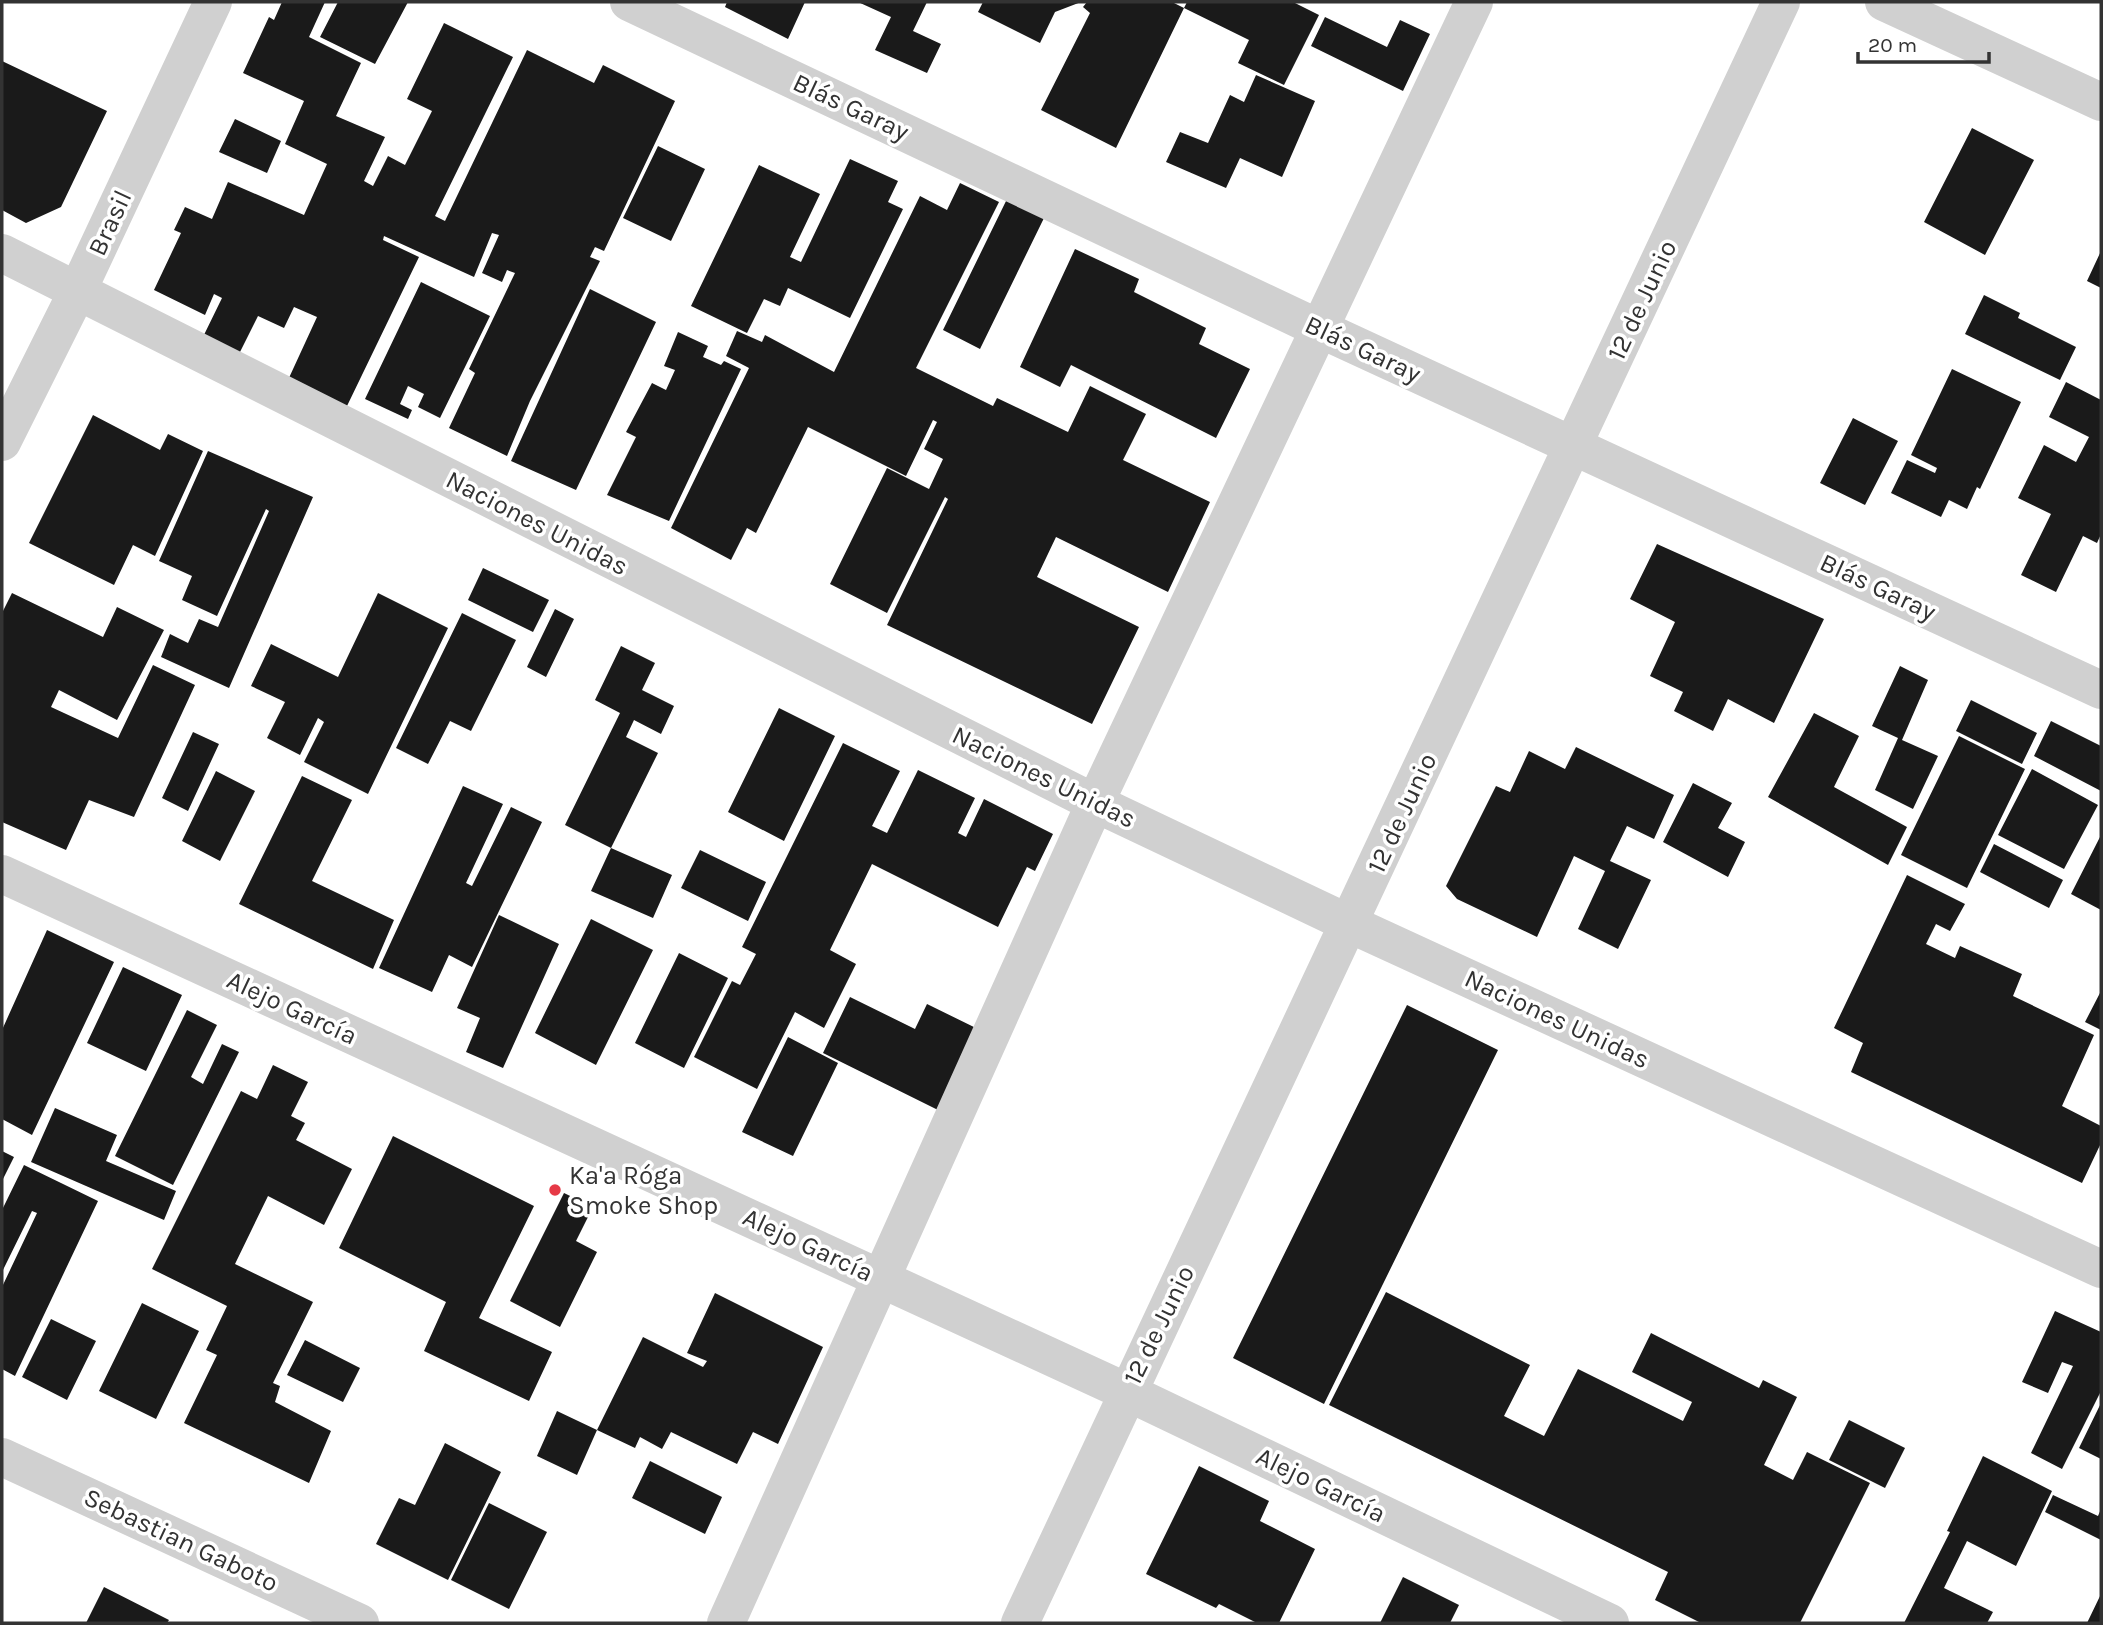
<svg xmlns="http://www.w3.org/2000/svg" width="2103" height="1625" viewBox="0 0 2103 1625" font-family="Karla,sans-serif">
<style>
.building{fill:#1a1a1a}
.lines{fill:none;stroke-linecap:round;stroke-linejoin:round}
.minor{stroke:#d0d0d0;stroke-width:38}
.poi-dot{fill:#e63946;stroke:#fff;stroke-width:2.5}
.labels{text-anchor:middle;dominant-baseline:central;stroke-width:7;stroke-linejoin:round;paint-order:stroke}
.street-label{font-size:26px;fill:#333;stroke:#fff}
.poi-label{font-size:26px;fill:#333;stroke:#fff;text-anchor:start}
</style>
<rect width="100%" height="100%" fill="#fff"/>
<path class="building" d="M 282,2 L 325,2 L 309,37 L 361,63 L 336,116 L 385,137 L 364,181 L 373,186 L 388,156 L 405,165 L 432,111 L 407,99 L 444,23 L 513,57 L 435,216 L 445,221 L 527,50 L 594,83 L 603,65 L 675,101 L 604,251 L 568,235 L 595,247 L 590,257 L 600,261 L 530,401 L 507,456 L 449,428 L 475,373 L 469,369 L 515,273 L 507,270 L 502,282 L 482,273 L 499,235 L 492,233 L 474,277 L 384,236 L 383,240 L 419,257 L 347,406 L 288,380 L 317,317 L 294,307 L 284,328 L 258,316 L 237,358 L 201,341 L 222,298 L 214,294 L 205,315 L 154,290 L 181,233 L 174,230 L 185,207 L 212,219 L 228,182 L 304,215 L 327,164 L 285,144 L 304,101 L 243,73 L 269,17 L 274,20 Z
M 338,2 L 408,2 L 375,64 L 320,37 Z
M 727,2 L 805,2 L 788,39 L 725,7 Z
M 858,2 L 927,2 L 913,31 L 941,44 L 927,73 L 875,50 L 891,17 Z
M 983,2 L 1081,2 L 1055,12 L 1040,43 L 978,12 Z
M 1087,2 L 1172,2 L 1184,8 L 1187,2 L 1293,2 L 1319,15 L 1284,85 L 1238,63 L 1249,40 L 1184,8 L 1116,148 L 1041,110 L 1090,13 L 1083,7 Z
M 1325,17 L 1387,47 L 1400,20 L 1430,34 L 1403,91 L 1311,46 Z
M 2,61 L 107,111 L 61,207 L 26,223 L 2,210 Z
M 1256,75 L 1315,101 L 1282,177 L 1240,158 L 1226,188 L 1166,162 L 1180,132 L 1208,143 L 1230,95 L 1244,102 Z
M 235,119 L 281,141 L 267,173 L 219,152 Z
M 1972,128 L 2034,160 L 1985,255 L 1924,222 Z
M 658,146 L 705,169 L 671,241 L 623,218 Z
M 850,159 L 898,181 L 888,202 L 903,209 L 850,318 L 788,288 L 780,306 L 764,299 L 747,333 L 691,306 L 759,165 L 820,194 L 790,257 L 801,262 Z
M 960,183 L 999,202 L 916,368 L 993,406 L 997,398 L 1068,432 L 1090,386 L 1146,414 L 1123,460 L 1210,502 L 1168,592 L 1056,537 L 1037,577 L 1139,627 L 1092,724 L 887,625 L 948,499 L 945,497 L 887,613 L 830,584 L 887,468 L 929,489 L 943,459 L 924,449 L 937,422 L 933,420 L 906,476 L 808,427 L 756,533 L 747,528 L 731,560 L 671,528 L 749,368 L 726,356 L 737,331 L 762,342 L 765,335 L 834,372 L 920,196 L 947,210 Z
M 1007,199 L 1044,218 L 980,349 L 943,330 Z
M 1075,249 L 1139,279 L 1134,292 L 1206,328 L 1199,344 L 1250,369 L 1216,438 L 1071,365 L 1060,387 L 1020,367 Z
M 2101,251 L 2101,288 L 2087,281 Z
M 421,282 L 490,316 L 440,418 L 418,407 L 424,394 L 408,386 L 400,404 L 412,410 L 408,419 L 365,399 Z
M 590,289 L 656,322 L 576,490 L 511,461 Z
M 1984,295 L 2020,313 L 2018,318 L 2076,347 L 2060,380 L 1965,334 Z
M 678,332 L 708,346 L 703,357 L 721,365 L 724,361 L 741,369 L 669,521 L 607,495 L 636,437 L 626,432 L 652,383 L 666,390 L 675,370 L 664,366 Z
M 1952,369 L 2021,402 L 1980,489 L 1977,487 L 1967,509 L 1949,500 L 1941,517 L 1891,493 L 1907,460 L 1935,473 L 1937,468 L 1911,455 Z
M 2066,382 L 2101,400 L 2101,534 L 2097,543 L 2083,536 L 2056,592 L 2021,575 L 2051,514 L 2018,498 L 2044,445 L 2076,462 L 2089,437 L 2049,417 Z
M 93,415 L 160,450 L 168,434 L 203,451 L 155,556 L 133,545 L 114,585 L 29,543 Z
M 1853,418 L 1898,441 L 1865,505 L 1820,483 Z
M 208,451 L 313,497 L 229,688 L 161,657 L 170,634 L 188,643 L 199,619 L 218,627 L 269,511 L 266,509 L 217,616 L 182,600 L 192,576 L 159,561 Z
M 1657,544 L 1824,619 L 1774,723 L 1728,699 L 1713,731 L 1674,711 L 1683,692 L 1650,676 L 1675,622 L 1630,599 Z
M 483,568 L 549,600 L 533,632 L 468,600 Z
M 12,593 L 103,637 L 117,607 L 164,630 L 117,720 L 59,690 L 51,707 L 118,738 L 153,665 L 195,685 L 134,817 L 89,800 L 66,850 L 2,822 L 2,613 Z
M 378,593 L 448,628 L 368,794 L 304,762 L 324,722 L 318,718 L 300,755 L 267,738 L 285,702 L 251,686 L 271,644 L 338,677 Z
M 555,609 L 574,619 L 546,677 L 527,667 Z
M 462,613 L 516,640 L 471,731 L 450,721 L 428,764 L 396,748 Z
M 621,646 L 655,663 L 642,690 L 674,706 L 661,734 L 634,720 L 626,737 L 658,753 L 611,848 L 672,875 L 653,918 L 591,891 L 611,848 L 565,825 L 620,713 L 595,700 Z
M 1900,666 L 1928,680 L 1902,740 L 1938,756 L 1913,809 L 1875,790 L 1898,738 L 1872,726 Z
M 1971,700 L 2037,733 L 2022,764 L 1956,731 Z
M 779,708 L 835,736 L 784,841 L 728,812 Z
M 1814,713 L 1859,736 L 1834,787 L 1907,827 L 1888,865 L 1768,797 Z
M 2051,721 L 2101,746 L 2101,791 L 2034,756 Z
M 193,732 L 219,744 L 188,811 L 162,798 Z
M 1959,736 L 2025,769 L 1967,888 L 1901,855 Z
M 843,743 L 900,771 L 872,826 L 887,833 L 918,770 L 975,798 L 958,833 L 966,837 L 984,799 L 1053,834 L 1035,871 L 1027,867 L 998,927 L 872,864 L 830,950 L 856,964 L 824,1028 L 795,1012 L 757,1089 L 694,1057 L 732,981 L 740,985 L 756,954 L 742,947 Z
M 1576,747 L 1674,795 L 1654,839 L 1627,826 L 1610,861 L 1651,880 L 1618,949 L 1578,929 L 1605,871 L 1574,856 L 1537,937 L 1457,899 L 1446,886 L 1496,786 L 1510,792 L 1529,751 L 1565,769 Z
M 2032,769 L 2098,805 L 2064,869 L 1998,835 Z
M 216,771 L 255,791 L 220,861 L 182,841 Z
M 302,776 L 352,800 L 312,881 L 394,920 L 373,969 L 239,904 Z
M 1693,783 L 1732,803 L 1718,828 L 1745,842 L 1728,877 L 1663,842 Z
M 463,786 L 503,804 L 466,883 L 472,886 L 511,807 L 542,822 L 472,967 L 449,955 L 432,992 L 379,968 Z
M 2101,835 L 2101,910 L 2071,894 Z
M 1994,844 L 2063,880 L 2049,908 L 1980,872 Z
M 700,850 L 766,882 L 748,921 L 681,888 Z
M 1907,875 L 1965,904 L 1950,931 L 1936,924 L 1926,944 L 1955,958 L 1960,946 L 2022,974 L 2013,996 L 2094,1035 L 2062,1106 L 2101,1126 L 2101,1143 L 2082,1183 L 1851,1072 L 1863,1043 L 1834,1028 Z
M 499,915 L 559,944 L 503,1068 L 466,1052 L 480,1018 L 457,1008 Z
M 591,919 L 653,950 L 596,1065 L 535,1033 Z
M 47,930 L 114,962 L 32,1135 L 2,1119 L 2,1030 Z
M 679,953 L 728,978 L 684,1068 L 635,1043 Z
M 123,967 L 182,995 L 146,1071 L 87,1043 Z
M 2101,991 L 2101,1030 L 2085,1022 Z
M 850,997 L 915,1029 L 927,1004 L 980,1030 L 940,1111 L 823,1053 Z
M 1407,1005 L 1498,1050 L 1324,1404 L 1233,1358 Z
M 187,1010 L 217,1025 L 191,1077 L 203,1084 L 222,1044 L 239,1052 L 173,1185 L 115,1156 Z
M 788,1037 L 838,1063 L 793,1156 L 742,1132 Z
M 273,1065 L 308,1082 L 291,1116 L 305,1123 L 296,1140 L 352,1169 L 324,1225 L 268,1196 L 235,1264 L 313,1302 L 273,1383 L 280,1386 L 275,1402 L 331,1431 L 309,1483 L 184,1423 L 217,1355 L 206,1350 L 227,1306 L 152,1269 L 241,1091 L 257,1099 Z
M 55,1108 L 117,1135 L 106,1161 L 176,1191 L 164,1220 L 31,1162 Z
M 393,1136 L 534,1206 L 479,1318 L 552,1352 L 529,1401 L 424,1351 L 446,1302 L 339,1248 Z
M 2,1151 L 14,1157 L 2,1181 Z
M 24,1165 L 98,1201 L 15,1376 L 2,1369 L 2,1287 L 37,1213 L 32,1211 L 2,1272 L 2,1210 Z
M 564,1193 L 593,1207 L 576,1241 L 597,1252 L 560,1327 L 510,1301 Z
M 1386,1292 L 1530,1365 L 1504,1416 L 1544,1436 L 1578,1369 L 1683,1421 L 1692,1402 L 1632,1372 L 1651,1333 L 1759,1388 L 1763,1380 L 1797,1397 L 1764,1465 L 1793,1480 L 1807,1452 L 1870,1483 L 1800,1623 L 1701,1623 L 1655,1600 L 1668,1572 L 1329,1405 Z
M 715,1293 L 823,1347 L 778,1444 L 753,1432 L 737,1464 L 671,1432 L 662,1449 L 640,1437 L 635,1448 L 597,1430 L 577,1475 L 537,1456 L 557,1411 L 597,1430 L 643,1337 L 703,1367 L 707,1361 L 687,1353 Z
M 142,1303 L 199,1331 L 156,1419 L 99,1391 Z
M 2055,1311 L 2101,1332 L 2101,1391 L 2062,1469 L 2031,1453 L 2073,1366 L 2062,1362 L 2048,1393 L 2022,1382 Z
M 51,1319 L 96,1341 L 67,1400 L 22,1377 Z
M 305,1340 L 360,1368 L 343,1402 L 287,1375 Z
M 2101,1403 L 2101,1459 L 2079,1448 Z
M 1849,1420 L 1905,1448 L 1885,1488 L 1829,1460 Z
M 445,1443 L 501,1472 L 448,1580 L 376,1544 L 399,1498 L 415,1505 Z
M 1983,1456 L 2052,1491 L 2016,1566 L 1967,1541 L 1944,1588 L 1993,1612 L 1987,1623 L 1904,1623 L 1950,1532 L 1947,1531 Z
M 650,1461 L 722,1497 L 705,1534 L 632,1498 Z
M 1199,1466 L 1269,1501 L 1260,1521 L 1315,1549 L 1279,1623 L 1257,1623 L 1219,1604 L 1216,1608 L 1146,1574 Z
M 2053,1495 L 2098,1516 L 2101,1509 L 2101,1540 L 2045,1512 Z
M 489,1503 L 547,1532 L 509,1609 L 451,1580 Z
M 1403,1577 L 1459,1605 L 1450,1623 L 1380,1623 Z
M 104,1587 L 169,1620 L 167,1623 L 86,1623 Z
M 2101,1594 L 2101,1623 L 2087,1623 Z"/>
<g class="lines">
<path class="minor" d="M 629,2 L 1318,328 L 2101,690
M 1884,2 L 2101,102
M 2,253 L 1095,803 L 1350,924 L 2101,1269
M 2,442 L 77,292 L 213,2
M 2,874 L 1127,1392 L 1610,1623
M 2,1457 L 360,1623
M 726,1623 L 1095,803 L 1474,2
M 1020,1623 L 1781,2"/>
</g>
<circle class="poi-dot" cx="555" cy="1190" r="7"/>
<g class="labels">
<g class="street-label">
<text transform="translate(851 107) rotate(25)">Blás Garay</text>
<text transform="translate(110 223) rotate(-65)">Brasil</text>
<text transform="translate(1642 300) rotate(-65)">12 de Junio</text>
<text transform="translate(1363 349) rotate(25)">Blás Garay</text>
<text transform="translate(537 523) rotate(27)">Naciones Unidas</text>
<text transform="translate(1878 587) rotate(25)">Blás Garay</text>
<text transform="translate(1044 777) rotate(26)">Naciones Unidas</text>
<text transform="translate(1402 813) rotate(-65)">12 de Junio</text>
<text transform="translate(292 1008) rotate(25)">Alejo García</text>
<text transform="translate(1557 1019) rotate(25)">Naciones Unidas</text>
<text transform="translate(808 1245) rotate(25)">Alejo García</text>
<text transform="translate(1159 1325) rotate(-64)">12 de Junio</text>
<text transform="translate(1321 1485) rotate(26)">Alejo García</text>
<text transform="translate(181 1540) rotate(25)">Sebastian Gaboto</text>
</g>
<g class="poi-label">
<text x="569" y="1175">Ka'a Róga<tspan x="569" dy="30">Smoke Shop</tspan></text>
</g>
</g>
<rect width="2103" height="1625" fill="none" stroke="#333333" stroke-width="7"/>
<path d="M1858 52v10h131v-10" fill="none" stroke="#333333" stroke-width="3.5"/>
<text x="1868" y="52" font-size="21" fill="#333333" stroke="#ffffff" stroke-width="5" paint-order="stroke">20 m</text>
</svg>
